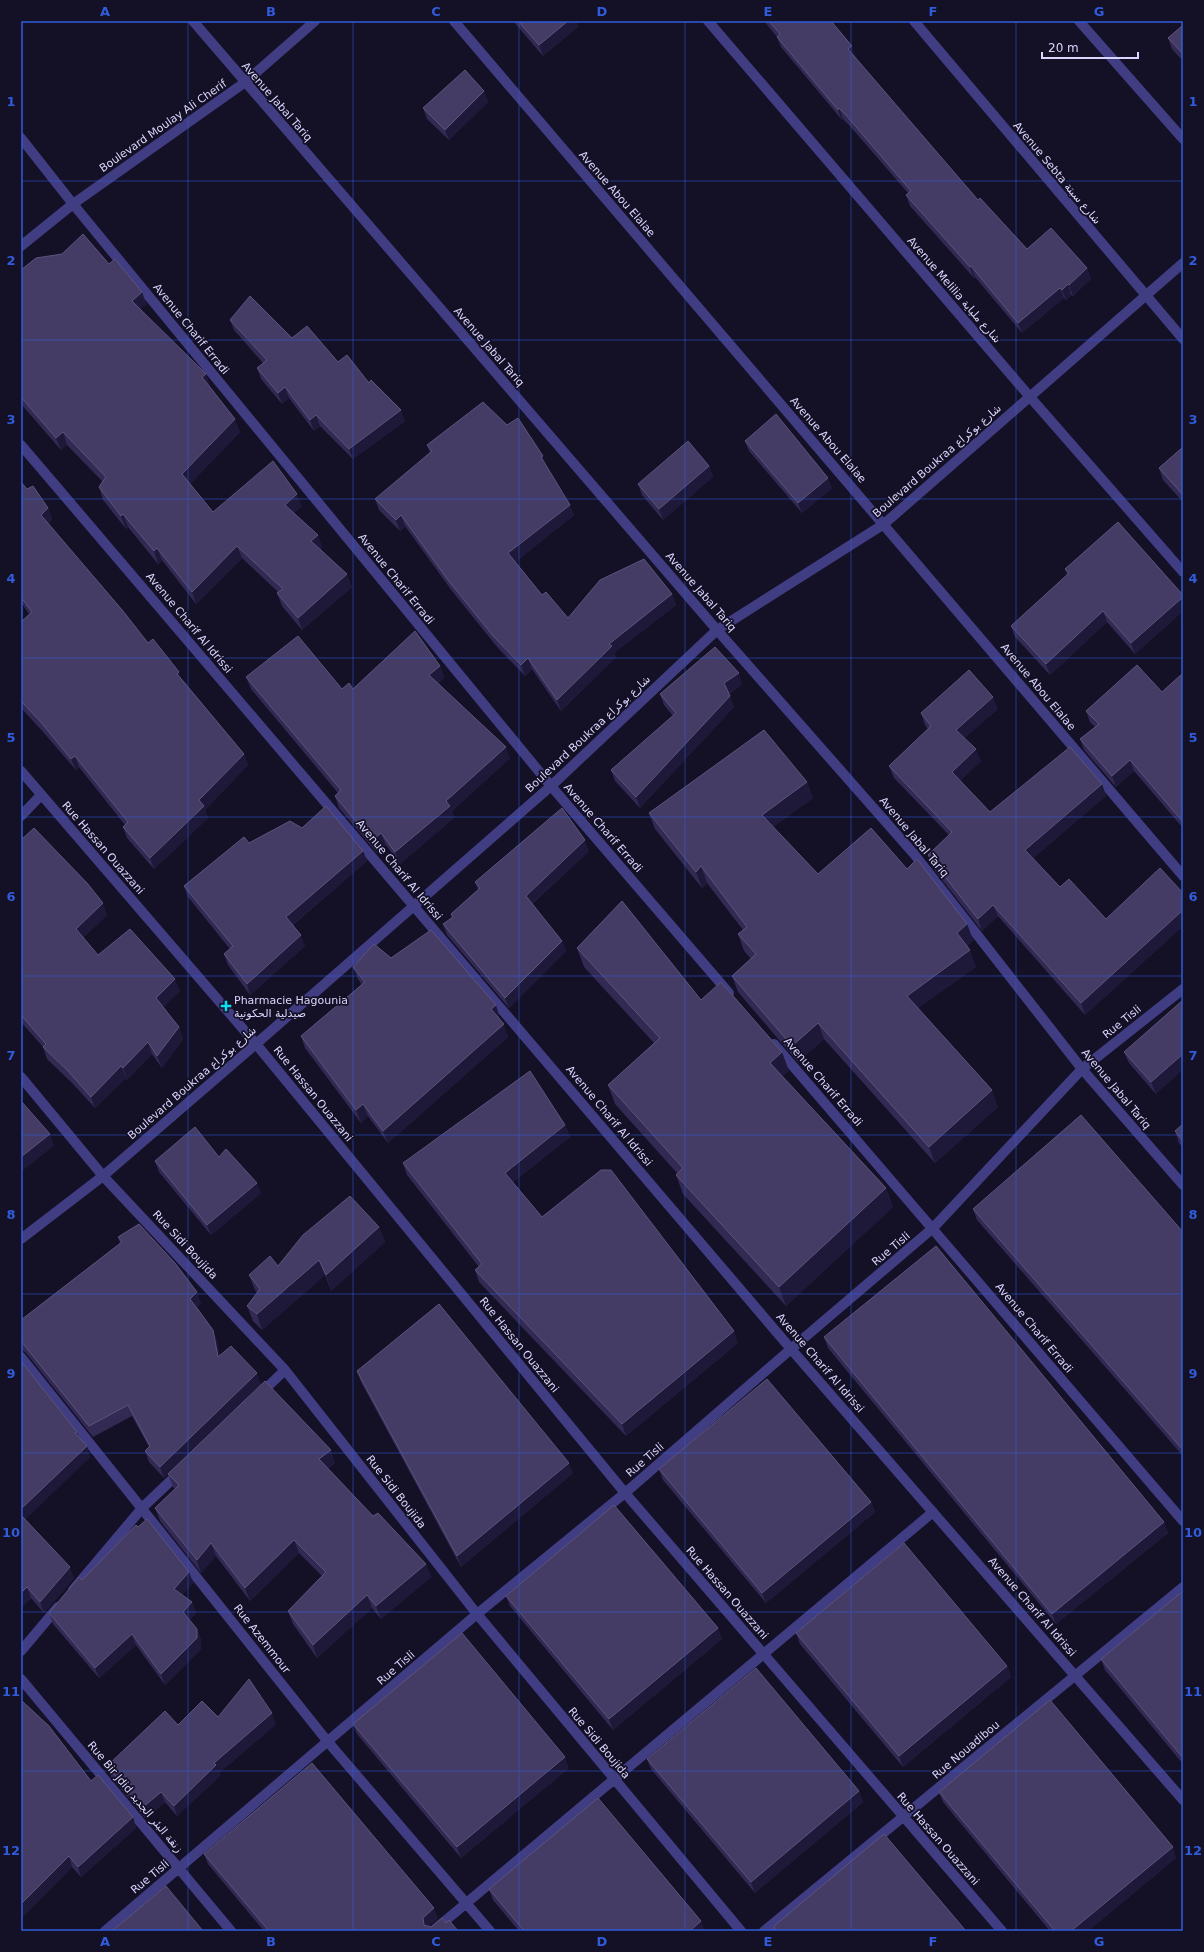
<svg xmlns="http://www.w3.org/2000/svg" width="1204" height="1952" viewBox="0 0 1204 1952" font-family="'DejaVu Sans',Cairo,sans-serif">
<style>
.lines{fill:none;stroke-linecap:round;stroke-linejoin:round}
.minor{stroke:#403d83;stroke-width:10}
.wall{fill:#322a53}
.shaded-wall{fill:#1e1839}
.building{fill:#443c65;stroke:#5c547d}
.grid{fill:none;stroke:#305cdc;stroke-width:1;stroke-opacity:0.55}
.poi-dot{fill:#0adef6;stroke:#141026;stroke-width:1.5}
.labels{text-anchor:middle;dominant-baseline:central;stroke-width:3.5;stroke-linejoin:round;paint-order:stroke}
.street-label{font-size:11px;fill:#dbd6fd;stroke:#141026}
.poi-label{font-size:11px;fill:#dbd6fd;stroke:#141026;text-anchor:start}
.neatline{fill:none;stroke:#305cdc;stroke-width:1.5}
.grid-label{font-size:13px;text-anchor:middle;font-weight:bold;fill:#305cdc}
</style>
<rect width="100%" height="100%" fill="#141026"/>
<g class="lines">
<path class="minor" d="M 193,21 L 717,630 L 914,854 L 1082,1069 L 1183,1185
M 454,21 L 1183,876
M 708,21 L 1030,397 L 1183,572
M 914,21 L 1183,339
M 1079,21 L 1183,139
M 21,138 L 73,204 L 551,786 L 729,993
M 21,246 L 73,204 L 244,83 L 315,21
M 21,445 L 791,1349 L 1183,1800
M 21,771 L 256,1044 L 625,1493 L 1002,1931
M 21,816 L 41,795
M 774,1044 L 1183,1521
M 21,1077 L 103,1176 L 285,1370 L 477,1614 L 741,1931
M 21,1239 L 103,1176 L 256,1044 L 551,786 L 717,630 L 884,524 L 1183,263
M 21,1357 L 328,1742 L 490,1931
M 260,1394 L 285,1370
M 73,1590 L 143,1507 L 180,1472
M 21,1651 L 58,1607
M 21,1679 L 231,1931
M 105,1931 L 477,1614 L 625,1493 L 791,1349 L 933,1228 L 1082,1069 L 1183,989
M 433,1931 L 933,1512
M 764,1931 L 1183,1587"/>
</g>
<path class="wall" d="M 513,21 L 576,21 L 578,27 L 543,56 Z
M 764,21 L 831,21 L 855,56 L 854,57 L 978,200 L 1027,249 L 1087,268 L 1091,279 L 1073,296 L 1071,295 L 1066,300 L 1064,298 L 1022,333 L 975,277 L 974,278 L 910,206 L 906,195 L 908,193 L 849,125 L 843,119 L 842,120 L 781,47 L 777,37 Z
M 1183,25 L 1183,61 L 1172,49 L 1168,38 Z
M 484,91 L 488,102 L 449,140 L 427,119 L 423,108 Z
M 109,264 L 142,292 L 146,304 L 140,309 L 206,374 L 210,387 L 240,432 L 190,484 L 213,512 L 302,506 L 294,513 L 318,535 L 322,548 L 320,549 L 352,587 L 302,630 L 282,606 L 277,593 L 278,592 L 242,558 L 196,604 L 162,560 L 158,564 L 128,527 L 126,529 L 103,500 L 99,487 L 102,481 L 67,445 L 61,450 L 21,404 L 21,270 Z
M 230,320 L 292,338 L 338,362 L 369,383 L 405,421 L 353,459 L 320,426 L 314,431 L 289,398 L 282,404 L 261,379 L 257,368 L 263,363 L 234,330 Z
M 745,441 L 832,488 L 802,513 L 749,451 Z
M 427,445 L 546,466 L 574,515 L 515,562 L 542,595 L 568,618 L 672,594 L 676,605 L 614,653 L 616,657 L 561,711 L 532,669 L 525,676 L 498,648 L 452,591 L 405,526 L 400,531 L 379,510 L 375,499 L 430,453 Z
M 1183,447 L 1183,502 L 1163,480 L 1159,468 Z
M 709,466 L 713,477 L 663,520 L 642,495 L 638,484 Z
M 21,482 L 27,489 L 48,508 L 52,519 L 48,524 L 148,643 L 182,679 L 244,754 L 248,765 L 205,810 L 208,818 L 154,869 L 127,838 L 123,827 L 125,825 L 79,767 L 76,770 L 44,733 L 21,708 L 21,622 L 29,614 L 21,602 Z
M 1065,569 L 1183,595 L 1183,611 L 1135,654 L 1107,622 L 1050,675 L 1015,637 L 1011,626 L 1067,575 Z
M 440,666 L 444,678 L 438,683 L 510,758 L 452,811 L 454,818 L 400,864 L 386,845 L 377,853 L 339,808 L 335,796 L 338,793 L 251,689 L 246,677 L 342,689 L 353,689 Z
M 1183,673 L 1183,828 L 1134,771 L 1116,787 L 1084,750 L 1080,739 L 1095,727 L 1090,722 L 1086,711 L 1162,692 Z
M 742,684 L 729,694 L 734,707 L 640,808 L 615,781 L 611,770 L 673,716 L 664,705 L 660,694 Z
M 998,709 L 964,738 L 981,761 L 960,781 L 990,812 L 1102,784 L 1106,796 L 1033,858 L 1060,887 L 1106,919 L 1183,893 L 1183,926 L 1085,1015 L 998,916 L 982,931 L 932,867 L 928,855 L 949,835 L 894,778 L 889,766 L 928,729 L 925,725 L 921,713 Z
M 807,782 L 813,798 L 773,827 L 818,874 L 907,869 L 967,924 L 973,940 L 967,946 L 976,967 L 918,1008 L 998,1107 L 935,1163 L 824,1039 L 798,1062 L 738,992 L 732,976 L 751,959 L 744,951 L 738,934 L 743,930 L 707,883 L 702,888 L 655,829 L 649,813 Z
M 302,828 L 363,851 L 367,861 L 293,925 L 305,946 L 250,995 L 228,965 L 224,954 L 230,949 L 188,897 L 184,886 L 249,843 Z
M 21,840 L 107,915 L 83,938 L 98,955 L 180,991 L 163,1007 L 179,1027 L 183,1039 L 162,1068 L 152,1054 L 127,1080 L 126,1078 L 95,1108 L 72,1083 L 47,1059 L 43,1047 L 21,1022 Z
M 589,851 L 532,904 L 562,941 L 566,951 L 509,1008 L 447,935 L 443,924 L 452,918 L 451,914 L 478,890 L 475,882 Z
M 577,948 L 701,1000 L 789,1071 L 782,1076 L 886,1188 L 893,1207 L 786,1306 L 683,1194 L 676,1175 L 677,1173 L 615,1104 L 608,1085 L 654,1043 L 584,967 Z
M 391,958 L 500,1018 L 499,1019 L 508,1037 L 388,1143 L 368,1116 L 361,1123 L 305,1048 L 301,1036 L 362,985 L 358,979 L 353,967 Z
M 1183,1000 L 1156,1094 L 1129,1063 L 1124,1052 Z
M 1183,1124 L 1183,1148 L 1179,1143 L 1175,1131 Z
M 565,1125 L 570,1137 L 513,1182 L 542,1217 L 738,1343 L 626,1436 L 479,1282 L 475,1270 L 479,1267 L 407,1175 L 403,1163 Z
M 219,1157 L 261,1193 L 211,1235 L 159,1172 L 155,1161 Z
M 973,1209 L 1183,1232 L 1183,1456 L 977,1220 Z
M 379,1227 L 385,1242 L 331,1291 L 325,1275 L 262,1330 L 253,1321 L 247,1306 L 257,1293 L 255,1290 L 249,1275 L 278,1266 Z
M 118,1237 L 201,1303 L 197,1307 L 213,1330 L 217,1341 L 220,1356 L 261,1384 L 164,1478 L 149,1462 L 145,1451 L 149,1447 L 132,1416 L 93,1437 L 26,1353 L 23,1351 L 21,1351 L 21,1320 L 120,1243 Z
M 824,1337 L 1164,1522 L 1168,1533 L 1056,1624 L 828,1348 Z
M 21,1361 L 77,1432 L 80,1439 L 90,1457 L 25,1519 L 74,1578 L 44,1613 L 31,1598 L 21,1608 Z
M 357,1371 L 573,1473 L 461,1567 L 361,1382 Z
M 335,1463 L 328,1469 L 373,1516 L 426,1564 L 431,1577 L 381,1619 L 372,1608 L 317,1658 L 293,1624 L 288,1611 L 322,1576 L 299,1553 L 250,1601 L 216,1556 L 201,1573 L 160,1521 L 155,1508 L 175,1489 L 173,1487 L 168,1474 Z
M 659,1469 L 871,1502 L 875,1512 L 766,1603 L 663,1480 Z
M 138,1527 L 189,1572 L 193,1583 L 182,1595 L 192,1602 L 196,1613 L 189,1620 L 197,1629 L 201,1640 L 201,1649 L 165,1685 L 136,1645 L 99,1678 L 53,1624 L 49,1613 Z
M 1183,1591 L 1183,1764 L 1105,1670 L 1101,1659 Z
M 506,1596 L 718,1628 L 722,1639 L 613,1730 L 510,1606 Z
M 796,1633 L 1007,1666 L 1011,1677 L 903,1767 L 800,1644 Z
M 21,1700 L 91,1781 L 133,1817 L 136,1828 L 81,1877 L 72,1867 L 23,1916 L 21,1915 Z
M 218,1717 L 276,1724 L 219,1773 L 220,1776 L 177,1816 L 165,1802 L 146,1819 L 111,1777 L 107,1766 L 178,1725 Z
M 353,1724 L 569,1768 L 461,1858 L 357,1734 Z
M 647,1759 L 859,1791 L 863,1802 L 755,1893 L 651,1769 Z
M 939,1792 L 1176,1858 L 1088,1931 L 1050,1931 L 943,1802 Z
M 204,1854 L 438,1919 L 429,1926 L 431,1927 L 446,1923 L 458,1931 L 264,1931 L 208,1864 Z
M 489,1889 L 705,1931 L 519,1931 L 493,1900 Z"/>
<path class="shaded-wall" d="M 568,21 L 576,21 L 578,27 L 543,56 L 539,45 Z
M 852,46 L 855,56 L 851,59 L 848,49 Z
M 484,91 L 488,102 L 449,140 L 445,130 Z
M 839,108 L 843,119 L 842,120 L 838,110 Z
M 971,266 L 975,277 L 974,278 L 970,267 Z
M 1087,268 L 1091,279 L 1073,296 L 1069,285 Z
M 1068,284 L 1071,295 L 1066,300 L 1062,290 Z
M 1060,288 L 1064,298 L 1022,333 L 1018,323 Z
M 142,292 L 146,304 L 136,313 L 132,301 Z
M 206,374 L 210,387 L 202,377 Z
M 285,387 L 289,398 L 282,404 L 278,393 Z
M 401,410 L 405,421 L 353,459 L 349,449 Z
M 316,415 L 320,426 L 314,431 L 310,420 Z
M 235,419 L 240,432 L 187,487 L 182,474 Z
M 63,432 L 67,445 L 61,450 L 56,438 Z
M 543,456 L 546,467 L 541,457 Z
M 709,466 L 713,477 L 663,520 L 659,509 Z
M 828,478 L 832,488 L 802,513 L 798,503 Z
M 297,494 L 302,506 L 289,517 L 285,505 Z
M 570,505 L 574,515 L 512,564 L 508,553 Z
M 48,508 L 52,519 L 45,527 L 41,515 Z
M 123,514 L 128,527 L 126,529 L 121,516 Z
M 401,515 L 405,526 L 400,531 L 396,520 Z
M 318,535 L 322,548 L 316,553 L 311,541 Z
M 237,546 L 242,558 L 196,604 L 192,592 Z
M 157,548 L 162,560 L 158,564 L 154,551 Z
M 347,574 L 352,587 L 302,630 L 298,618 Z
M 672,594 L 676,605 L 614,653 L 616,657 L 561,711 L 557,700 L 609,644 Z
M 1183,597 L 1183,611 L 1135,654 L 1131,643 Z
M 1103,611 L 1107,622 L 1050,675 L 1046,664 Z
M 528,658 L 532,669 L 525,676 L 521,665 Z
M 440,666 L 444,678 L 433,687 L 429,675 Z
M 179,672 L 183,683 L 177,674 Z
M 739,673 L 742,684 L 728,694 L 724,683 Z
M 730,696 L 734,707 L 640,808 L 636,797 Z
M 993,697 L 998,709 L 960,742 L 956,730 Z
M 506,747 L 510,758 L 452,811 L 454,818 L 400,864 L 395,852 L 446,801 Z
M 976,749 L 981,761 L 957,784 L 952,772 Z
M 244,754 L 248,765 L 205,810 L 208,818 L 154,869 L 150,858 L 199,800 Z
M 75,756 L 79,767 L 76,770 L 71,759 Z
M 1130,760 L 1134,771 L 1116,787 L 1112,776 Z
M 807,782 L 813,798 L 767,832 L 762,815 Z
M 1102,784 L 1106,796 L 1029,862 L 1025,850 Z
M 381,833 L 386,845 L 377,853 L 372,841 Z
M 585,840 L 589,851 L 529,906 L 526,896 Z
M 363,851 L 367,861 L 290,927 L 286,917 Z
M 701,866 L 707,883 L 702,888 L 696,872 Z
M 103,903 L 107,915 L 80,941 L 76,929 Z
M 993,905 L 998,916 L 982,931 L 978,919 Z
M 1183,910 L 1183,926 L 1085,1015 L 1081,1003 Z
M 967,924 L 973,940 L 963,949 L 957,933 Z
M 301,935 L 305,946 L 250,995 L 247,984 Z
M 562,941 L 566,951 L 509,1008 L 505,998 Z
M 970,950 L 976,967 L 913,1012 L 907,996 Z
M 175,979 L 180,991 L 161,1010 L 156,998 Z
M 496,1005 L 500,1018 L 496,1022 L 491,1009 Z
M 818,1023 L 824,1039 L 798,1062 L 792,1046 Z
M 504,1024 L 508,1037 L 388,1143 L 383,1131 Z
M 179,1027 L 183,1039 L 162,1068 L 157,1056 Z
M 148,1042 L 152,1054 L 127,1080 L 123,1068 Z
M 782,1052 L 789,1071 L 777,1082 L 770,1063 Z
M 1183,1054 L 1183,1070 L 1156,1094 L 1151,1082 Z
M 121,1066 L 126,1078 L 95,1108 L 91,1097 Z
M 992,1090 L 998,1107 L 935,1163 L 929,1147 Z
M 363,1104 L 368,1116 L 361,1123 L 356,1110 Z
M 565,1125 L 570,1137 L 510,1184 L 505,1173 Z
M 50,1134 L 54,1146 L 21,1172 L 21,1157 Z
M 257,1183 L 261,1193 L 211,1235 L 207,1225 Z
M 886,1188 L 893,1207 L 786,1306 L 779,1287 Z
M 379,1227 L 385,1242 L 331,1291 L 326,1275 Z
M 319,1260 L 325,1275 L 262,1330 L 257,1314 Z
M 197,1292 L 201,1303 L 194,1310 L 190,1299 Z
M 213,1330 L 217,1341 L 222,1368 L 218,1357 Z
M 734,1331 L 738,1343 L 626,1436 L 622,1424 Z
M 257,1373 L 261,1384 L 164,1478 L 160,1467 Z
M 87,1446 L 90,1457 L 22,1523 L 21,1520 L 21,1509 Z
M 331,1450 L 335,1463 L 324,1472 L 319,1459 Z
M 569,1463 L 573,1473 L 461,1567 L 457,1556 Z
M 871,1502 L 875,1512 L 766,1603 L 762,1593 Z
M 1164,1522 L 1168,1533 L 1056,1624 L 1052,1614 Z
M 294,1540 L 299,1553 L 250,1601 L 245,1588 Z
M 211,1543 L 216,1556 L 201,1573 L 197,1560 Z
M 426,1564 L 431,1577 L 381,1619 L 376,1606 Z
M 70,1567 L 74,1578 L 44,1613 L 40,1602 Z
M 189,1572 L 193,1583 L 178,1600 L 174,1589 Z
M 27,1587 L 31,1598 L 21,1608 L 21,1593 Z
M 367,1595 L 372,1608 L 317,1658 L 313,1645 Z
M 192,1602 L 196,1613 L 186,1622 L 183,1612 Z
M 718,1628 L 722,1639 L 613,1730 L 609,1719 Z
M 197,1629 L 201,1640 L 201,1649 L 165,1685 L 161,1674 Z
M 132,1634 L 136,1645 L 99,1678 L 95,1668 Z
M 1007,1666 L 1011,1677 L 903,1767 L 899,1756 Z
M 272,1713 L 276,1724 L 219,1773 L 220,1776 L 177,1816 L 174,1806 L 214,1763 Z
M 565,1757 L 569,1768 L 461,1858 L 457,1847 Z
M 859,1791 L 863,1802 L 755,1893 L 751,1882 Z
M 161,1792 L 165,1802 L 146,1819 L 142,1808 Z
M 133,1817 L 136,1828 L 81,1877 L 78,1867 Z
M 1173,1847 L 1176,1858 L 1088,1931 L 1071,1931 Z
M 69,1856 L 72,1867 L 23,1916 L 21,1911 L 21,1904 Z
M 434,1908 L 438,1919 L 427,1928 L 424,1925 L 423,1918 Z
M 701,1921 L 705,1931 L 690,1931 Z"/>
<path class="building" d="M 518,21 L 568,21 L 539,45 Z
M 769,21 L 831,21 L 852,46 L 848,49 L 978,200 L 980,198 L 1027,249 L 1051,228 L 1087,268 L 1069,285 L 1068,284 L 1062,290 L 1060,288 L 1018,323 L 971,266 L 970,267 L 906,195 L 911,191 L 845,114 L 839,108 L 838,110 L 777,37 L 780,34 Z
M 1183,25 L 1183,54 L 1168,38 Z
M 465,70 L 484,91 L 445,130 L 423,108 Z
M 83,234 L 109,264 L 115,259 L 142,292 L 132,301 L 206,374 L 202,377 L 235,419 L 182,474 L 213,512 L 273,461 L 297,494 L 285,505 L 318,535 L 311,541 L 347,574 L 298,618 L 277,593 L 283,589 L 237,546 L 192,592 L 157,548 L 154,551 L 123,514 L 121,516 L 99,487 L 106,477 L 63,432 L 56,438 L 21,397 L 21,270 L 36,258 L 62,254 Z
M 250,296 L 292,338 L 307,326 L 338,362 L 347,355 L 369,383 L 371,380 L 401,410 L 349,449 L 316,415 L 310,420 L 285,387 L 278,393 L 257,368 L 267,360 L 230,320 Z
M 483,402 L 507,425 L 518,418 L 543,456 L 541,457 L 570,505 L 508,553 L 542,595 L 546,592 L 568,618 L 600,580 L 644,559 L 672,594 L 609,644 L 612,646 L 557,700 L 528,658 L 521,665 L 494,637 L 448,580 L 401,515 L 396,520 L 375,499 L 432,451 L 427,445 Z
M 776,414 L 828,478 L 798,503 L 745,441 Z
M 688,441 L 709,466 L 659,509 L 638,484 Z
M 1183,447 L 1183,495 L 1159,468 Z
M 21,482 L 27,489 L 33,486 L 48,508 L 41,515 L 123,611 L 148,643 L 153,639 L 179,672 L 177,674 L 244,754 L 199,800 L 204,806 L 150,858 L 123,827 L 128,822 L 75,756 L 71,759 L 40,721 L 21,701 L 21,622 L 32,612 L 21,597 Z
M 1118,522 L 1183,595 L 1183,597 L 1131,643 L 1103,611 L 1046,664 L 1011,626 L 1069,573 L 1065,569 Z
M 415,631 L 440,666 L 429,675 L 506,747 L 446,801 L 450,806 L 395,852 L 381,833 L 372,841 L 335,796 L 341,790 L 246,677 L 298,636 L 342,689 L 349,683 L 353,689 Z
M 715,647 L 739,673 L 724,683 L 730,696 L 636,797 L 611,770 L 676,713 L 660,694 Z
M 1137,665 L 1162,692 L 1183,673 L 1183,822 L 1130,760 L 1112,776 L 1080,739 L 1099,724 L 1086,711 Z
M 969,670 L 993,697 L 956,730 L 976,749 L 952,772 L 990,812 L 1070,747 L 1102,784 L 1025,850 L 1060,887 L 1069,879 L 1106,919 L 1160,868 L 1183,893 L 1183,910 L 1081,1003 L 993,905 L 978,919 L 928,855 L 952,832 L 889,766 L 931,726 L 921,713 Z
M 764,730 L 807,782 L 762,815 L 818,874 L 871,828 L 907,869 L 917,859 L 967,924 L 957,933 L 970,950 L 907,996 L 992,1090 L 929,1147 L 818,1023 L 792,1046 L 732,976 L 756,954 L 738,934 L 747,927 L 701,866 L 696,872 L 649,813 Z
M 326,806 L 363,851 L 286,917 L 301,935 L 247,984 L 224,954 L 233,946 L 184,886 L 244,837 L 249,843 L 290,821 L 302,828 Z
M 562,808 L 585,840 L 526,896 L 562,941 L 505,998 L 443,924 L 453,917 L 451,914 L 480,888 L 475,882 Z
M 34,828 L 87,883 L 103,903 L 76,929 L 98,955 L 130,929 L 175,979 L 156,998 L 179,1027 L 157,1056 L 148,1042 L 123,1068 L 121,1066 L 91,1097 L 68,1071 L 43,1047 L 46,1044 L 21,1015 L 21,840 Z
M 622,901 L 701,1000 L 721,982 L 782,1052 L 770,1063 L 886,1188 L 779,1287 L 676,1175 L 683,1168 L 608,1085 L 660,1038 L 577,948 Z
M 431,930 L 496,1005 L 491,1009 L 504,1024 L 383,1131 L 363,1104 L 356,1110 L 301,1036 L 365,982 L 353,967 L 374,944 L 391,958 Z
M 1183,1000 L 1183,1054 L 1151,1082 L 1124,1052 Z
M 530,1071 L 565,1125 L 505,1173 L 542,1217 L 601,1170 L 611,1170 L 734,1331 L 622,1424 L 475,1270 L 482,1264 L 403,1163 Z
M 21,1101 L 50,1134 L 21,1157 Z
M 1081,1115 L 1183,1232 L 1183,1450 L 973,1209 Z
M 1183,1124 L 1183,1141 L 1175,1131 Z
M 195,1127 L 219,1157 L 226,1149 L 257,1183 L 207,1225 L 155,1161 Z
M 350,1196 L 379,1227 L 326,1275 L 319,1260 L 257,1314 L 247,1306 L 260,1289 L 249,1275 L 270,1256 L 278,1266 L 303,1235 Z
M 139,1224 L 175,1263 L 197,1292 L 190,1299 L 213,1330 L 218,1357 L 231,1346 L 257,1373 L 160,1467 L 145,1451 L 150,1446 L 128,1405 L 89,1426 L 21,1341 L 21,1320 L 122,1242 L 118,1237 Z
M 936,1246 L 1164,1522 L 1052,1614 L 824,1337 Z
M 439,1304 L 569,1463 L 457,1556 L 357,1371 Z
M 21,1361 L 77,1432 L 75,1433 L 87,1446 L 21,1509 Z
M 767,1379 L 871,1502 L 762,1593 L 659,1469 Z
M 265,1381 L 331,1450 L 319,1459 L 373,1516 L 378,1513 L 426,1564 L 376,1606 L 367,1595 L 313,1645 L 288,1611 L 326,1572 L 294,1540 L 245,1588 L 211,1543 L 197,1560 L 155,1508 L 179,1485 L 168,1474 Z
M 614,1505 L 718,1628 L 609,1719 L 506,1596 Z
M 21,1515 L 70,1567 L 40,1602 L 27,1587 L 21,1593 Z
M 147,1519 L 189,1572 L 174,1589 L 192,1602 L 183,1612 L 197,1629 L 197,1638 L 161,1674 L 132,1634 L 95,1668 L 49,1613 L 79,1577 L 82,1580 L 136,1525 L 138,1527 Z
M 904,1543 L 1007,1666 L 899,1756 L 796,1633 Z
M 1183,1591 L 1183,1758 L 1101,1659 Z
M 462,1633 L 565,1757 L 457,1847 L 353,1724 Z
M 756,1668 L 859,1791 L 751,1882 L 647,1759 Z
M 249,1679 L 272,1713 L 214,1763 L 216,1765 L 174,1806 L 161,1792 L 142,1808 L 107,1766 L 165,1711 L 178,1725 L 202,1701 L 218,1717 Z
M 21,1700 L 49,1726 L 91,1781 L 98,1775 L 133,1817 L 78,1867 L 69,1856 L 21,1904 Z
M 1050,1700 L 1173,1847 L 1071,1931 L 1055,1931 L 939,1792 Z
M 312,1763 L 434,1908 L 423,1918 L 424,1925 L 431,1927 L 442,1918 L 446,1923 L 449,1920 L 458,1931 L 269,1931 L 204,1854 Z
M 598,1798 L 701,1921 L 690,1931 L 524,1931 L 489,1889 Z
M 884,1834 L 966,1931 L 771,1931 L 775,1928 L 774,1926 Z
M 166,1886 L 203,1931 L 112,1931 Z"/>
<path class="grid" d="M 188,21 L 188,1931M 353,21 L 353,1931M 519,21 L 519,1931M 685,21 L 685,1931M 851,21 L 851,1931M 1016,21 L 1016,1931M 21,181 L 1183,181M 21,340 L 1183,340M 21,499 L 1183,499M 21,658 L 1183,658M 21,817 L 1183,817M 21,976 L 1183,976M 21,1135 L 1183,1135M 21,1294 L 1183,1294M 21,1453 L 1183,1453M 21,1612 L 1183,1612M 21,1771 L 1183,1771"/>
<path class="poi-dot" d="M224 1000h4v4h4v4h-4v4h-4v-4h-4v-4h4z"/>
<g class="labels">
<g class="street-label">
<text transform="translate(277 102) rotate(49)">Avenue Jabal Tariq</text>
<text transform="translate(163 126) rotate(-35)">Boulevard Moulay Ali Cherif</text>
<text transform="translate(1057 173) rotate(50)">Avenue Sebta شارع سبتة</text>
<text transform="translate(617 194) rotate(49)">Avenue Abou Elalae</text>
<text transform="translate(954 290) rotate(49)">Avenue Melilia شارع ملياية</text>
<text transform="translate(191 329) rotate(51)">Avenue Charif Erradi</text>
<text transform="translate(489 347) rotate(49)">Avenue Jabal Tariq</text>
<text transform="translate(828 440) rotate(49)">Avenue Abou Elalae</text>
<text transform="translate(937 461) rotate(-41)">Boulevard Boukraa شارع بوكراع</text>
<text transform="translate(396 579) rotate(51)">Avenue Charif Erradi</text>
<text transform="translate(701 592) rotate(49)">Avenue Jabal Tariq</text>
<text transform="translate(189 623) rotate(50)">Avenue Charif Al Idrissi</text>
<text transform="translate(1038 687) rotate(50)">Avenue Abou Elalae</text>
<text transform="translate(588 734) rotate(-43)">Boulevard Boukraa شارع بوكراع</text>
<text transform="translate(603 828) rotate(49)">Avenue Charif Erradi</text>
<text transform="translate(914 837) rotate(50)">Avenue Jabal Tariq</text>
<text transform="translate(103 848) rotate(49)">Rue Hassan Ouazzani</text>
<text transform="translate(399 870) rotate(50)">Avenue Charif Al Idrissi</text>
<text transform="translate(1122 1022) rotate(-39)">Rue Tisli</text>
<text transform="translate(823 1082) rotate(49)">Avenue Charif Erradi</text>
<text transform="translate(192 1083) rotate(-41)">Boulevard Boukraa شارع بوكراع</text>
<text transform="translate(1116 1089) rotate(50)">Avenue Jabal Tariq</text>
<text transform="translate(313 1094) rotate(51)">Rue Hassan Ouazzani</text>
<text transform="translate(609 1116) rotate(50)">Avenue Charif Al Idrissi</text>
<text transform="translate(185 1245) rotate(47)">Rue Sidi Boujida</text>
<text transform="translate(891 1249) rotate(-40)">Rue Tisli</text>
<text transform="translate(1034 1328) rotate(50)">Avenue Charif Erradi</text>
<text transform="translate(519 1345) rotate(51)">Rue Hassan Ouazzani</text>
<text transform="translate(820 1363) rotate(49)">Avenue Charif Al Idrissi</text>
<text transform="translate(645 1460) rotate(-41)">Rue Tisli</text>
<text transform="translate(396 1492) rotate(52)">Rue Sidi Boujida</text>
<text transform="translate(727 1593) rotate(49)">Rue Hassan Ouazzani</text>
<text transform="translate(1032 1607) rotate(49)">Avenue Charif Al Idrissi</text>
<text transform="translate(262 1639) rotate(52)">Rue Azemmour</text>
<text transform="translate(396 1668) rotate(-41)">Rue Tisli</text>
<text transform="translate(599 1743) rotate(50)">Rue Sidi Boujida</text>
<text transform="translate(966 1750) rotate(-40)">Rue Nouadibou</text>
<text transform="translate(135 1797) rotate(50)">Rue Bir Jdid زنقة البئر الجديد</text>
<text transform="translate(938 1839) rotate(49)">Rue Hassan Ouazzani</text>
<text transform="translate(150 1877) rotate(-40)">Rue Tisli</text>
</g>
<g class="poi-label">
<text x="234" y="1000">Pharmacie Hagounia<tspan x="234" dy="13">صيدلية الحكونية</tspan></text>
</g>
</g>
<rect width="1204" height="1952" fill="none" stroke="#141026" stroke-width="44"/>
<path d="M1042 52v6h96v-6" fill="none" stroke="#dbd6fd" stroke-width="2"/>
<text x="1048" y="52" font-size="12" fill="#dbd6fd" stroke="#141026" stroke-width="3" paint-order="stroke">20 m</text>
<rect x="22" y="22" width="1160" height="1908" class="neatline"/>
<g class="grid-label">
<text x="105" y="16">A</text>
<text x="271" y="16">B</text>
<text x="436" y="16">C</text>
<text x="602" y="16">D</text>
<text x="768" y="16">E</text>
<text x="933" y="16">F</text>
<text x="1099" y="16">G</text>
<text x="11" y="106">1</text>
<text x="1193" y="106">1</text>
<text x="11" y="265">2</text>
<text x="1193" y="265">2</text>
<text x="11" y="424">3</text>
<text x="1193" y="424">3</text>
<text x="11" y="583">4</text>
<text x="1193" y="583">4</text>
<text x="11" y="742">5</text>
<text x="1193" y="742">5</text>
<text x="11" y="901">6</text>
<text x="1193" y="901">6</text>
<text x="11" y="1060">7</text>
<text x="1193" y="1060">7</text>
<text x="11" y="1219">8</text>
<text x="1193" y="1219">8</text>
<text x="11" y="1378">9</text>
<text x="1193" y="1378">9</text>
<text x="11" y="1537">10</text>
<text x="1193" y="1537">10</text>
<text x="11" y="1696">11</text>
<text x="1193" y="1696">11</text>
<text x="11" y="1855">12</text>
<text x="1193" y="1855">12</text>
<text x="105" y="1946">A</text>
<text x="271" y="1946">B</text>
<text x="436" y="1946">C</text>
<text x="602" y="1946">D</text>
<text x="768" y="1946">E</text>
<text x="933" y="1946">F</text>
<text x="1099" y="1946">G</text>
</g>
</svg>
